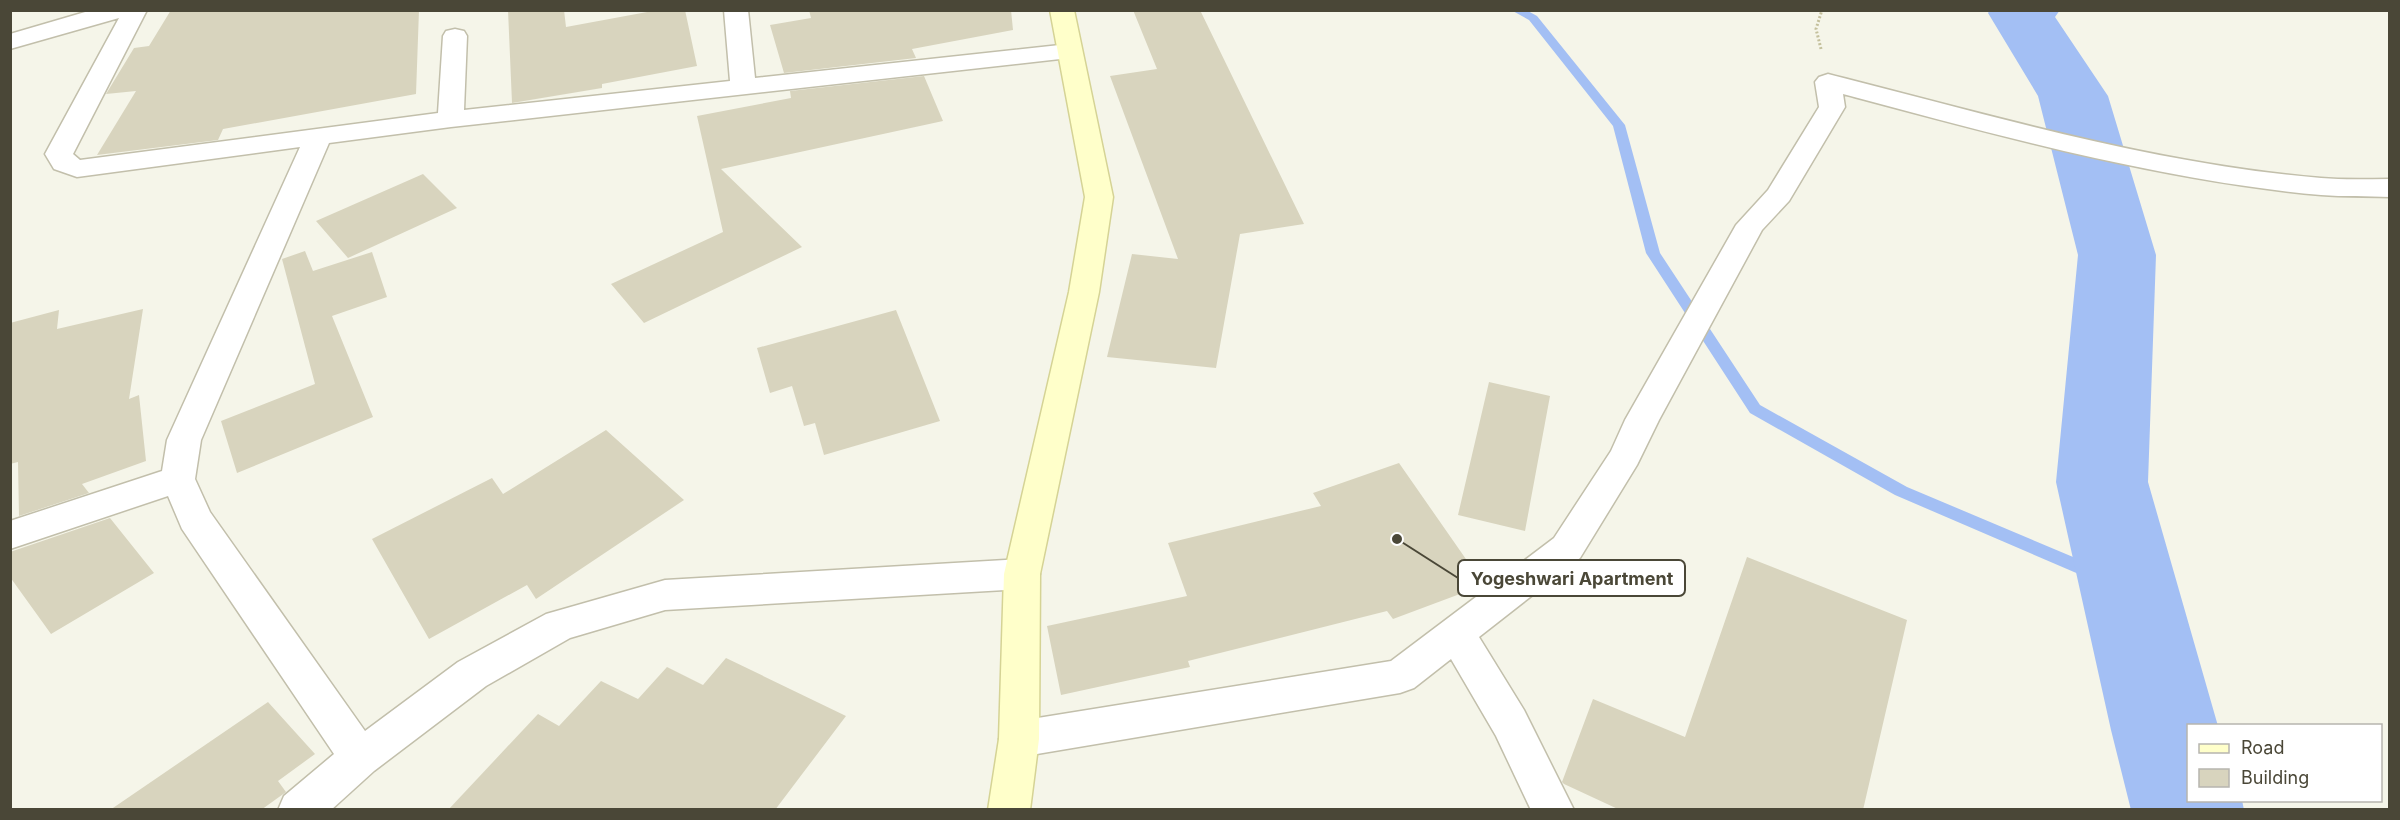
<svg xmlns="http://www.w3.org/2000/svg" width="2400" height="820" viewBox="0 0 2400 820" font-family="Inter,sans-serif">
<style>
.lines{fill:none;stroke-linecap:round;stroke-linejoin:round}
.stream{fill:#a3bff4;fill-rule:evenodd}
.river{fill:#a3bff4;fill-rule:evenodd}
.building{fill:#d8d4be}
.street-casing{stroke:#c2bfab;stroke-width:3}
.secondary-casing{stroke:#d5d395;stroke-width:3}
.path{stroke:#c4c09c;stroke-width:3;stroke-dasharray:2 2;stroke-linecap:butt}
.street{fill:#fff;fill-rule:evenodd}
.secondary{fill:#ffffca;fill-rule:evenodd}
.leader{fill:none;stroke:#4a4737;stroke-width:2}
.callout-dot{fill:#4a4737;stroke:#fff;stroke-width:2}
.callout{fill:#fff;stroke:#4a4737;stroke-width:2}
.callout-label{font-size:18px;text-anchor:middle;font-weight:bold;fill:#4a4737}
</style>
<rect width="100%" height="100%" fill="#f5f5e9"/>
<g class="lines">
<path class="stream" d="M 1511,10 L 1526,10 L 1537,16 L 1625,125 L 1660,253 L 1760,405 L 1907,487 L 2135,583 L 2137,588 L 2135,593 L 2129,595 L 2123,593 L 1895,495 L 1750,413 L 1646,253 L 1613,126 L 1529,20 Z"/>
<path class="river" d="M 1990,10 L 2060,10 L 2055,17 L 2108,96 L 2156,255 L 2148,482 L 2218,726 L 2188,726 L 2188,800 L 2242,800 L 2244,810 L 2131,810 L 2111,730 L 2056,482 L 2078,255 L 2038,96 L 1988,13 Z"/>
</g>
<path class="building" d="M 171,10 L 419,10 L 416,94 L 223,129 L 218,140 L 97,155 L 136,91 L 106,94 L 134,48 L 149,46 Z
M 508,10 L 564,10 L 566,27 L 658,10 L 685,10 L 697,66 L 602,84 L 602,88 L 512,103 Z
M 809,10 L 1011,10 L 1013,30 L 912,49 L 916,58 L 784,73 L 770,25 L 811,18 Z
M 1133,10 L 1200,10 L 1304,224 L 1240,234 L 1216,368 L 1107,357 L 1132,254 L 1178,259 L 1110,76 L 1157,69 Z
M 924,76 L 943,121 L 721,169 L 802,247 L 644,323 L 611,284 L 723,232 L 697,116 L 791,98 L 790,91 Z
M 423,174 L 457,208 L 348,258 L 316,221 Z
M 305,251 L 313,271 L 372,252 L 387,297 L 332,316 L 373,417 L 237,473 L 221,421 L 315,384 L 282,259 Z
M 143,309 L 129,399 L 139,395 L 146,461 L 82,484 L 89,493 L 19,516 L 18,462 L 10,464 L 10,323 L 59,310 L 57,329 Z
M 896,310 L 940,421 L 824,455 L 815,423 L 804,426 L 792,386 L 770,393 L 757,348 Z
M 1489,382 L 1550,396 L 1525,531 L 1458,515 Z
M 606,430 L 684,500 L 536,599 L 527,585 L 429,639 L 372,539 L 492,478 L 503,494 Z
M 1399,463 L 1484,585 L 1393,619 L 1387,611 L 1188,661 L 1190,667 L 1061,695 L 1047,626 L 1187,596 L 1168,543 L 1321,506 L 1313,493 Z
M 110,518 L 154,573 L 51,634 L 10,577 L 10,552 Z
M 1747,557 L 1907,620 L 1863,810 L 1620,810 L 1564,784 L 1562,782 L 1593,699 L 1685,737 Z
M 726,658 L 846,716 L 775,810 L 448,810 L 538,714 L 559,726 L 601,681 L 638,699 L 667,667 L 703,685 Z
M 268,702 L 315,754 L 278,781 L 286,792 L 261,810 L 110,810 Z"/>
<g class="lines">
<defs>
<path id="street" d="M 92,10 L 147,10 L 73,154 L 80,160 L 438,113 L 443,36 L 446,31 L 455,29 L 464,31 L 467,36 L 464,110 L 730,81 L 724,10 L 748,10 L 755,78 L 1069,44 L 1078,46 L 1081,51 L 1078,56 L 1069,58 L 451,127 L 329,143 L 201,440 L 195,479 L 210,512 L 365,731 L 458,662 L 546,614 L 665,580 L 1022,559 L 1035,563 L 1040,574 L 1035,585 L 1022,589 L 665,610 L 570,638 L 486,686 L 374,771 L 331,810 L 278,810 L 284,796 L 334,754 L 182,529 L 168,496 L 10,549 L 10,521 L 162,471 L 167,440 L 300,147 L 77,177 L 54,169 L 45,154 L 119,18 L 10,49 L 10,34 Z
M 1828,74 C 1990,115 2154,164 2321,178 C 2344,180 2367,179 2390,179 L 2390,197 C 2367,196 2344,197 2321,195 C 2163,181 1996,135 1843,94 L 1845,107 L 1789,201 L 1762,230 L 1659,420 L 1637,465 L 1580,558 L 1479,637 L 1524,710 L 1574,810 L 1531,810 L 1496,736 L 1451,659 L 1414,688 L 1400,693 L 1019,757 L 1005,752 L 999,739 L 1005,726 L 1019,721 L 1391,661 L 1554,538 L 1611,451 L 1625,420 L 1736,225 L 1768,190 L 1819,107 L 1815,82 L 1819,77 Z"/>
<path id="secondary" d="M 1050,10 L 1074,10 L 1113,197 L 1099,292 L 1040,574 L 1039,739 L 1030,810 L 988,810 L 999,739 L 1004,574 L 1069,292 L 1085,197 Z"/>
</defs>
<use href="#street" class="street-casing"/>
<use href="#secondary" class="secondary-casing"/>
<path class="path" d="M 1821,49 L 1816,29 L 1822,10"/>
<use href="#street" class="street"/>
<use href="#secondary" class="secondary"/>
</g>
<path class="leader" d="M1397 539L1458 578"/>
<circle class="callout-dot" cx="1397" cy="539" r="6"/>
<rect class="callout" x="1458" y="560" width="227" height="36" rx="6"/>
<g class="callout-label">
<text x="1572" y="585">Yogeshwari Apartment</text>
</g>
<rect width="2400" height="820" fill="none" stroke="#4a4737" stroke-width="24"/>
<rect x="2187" y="724" width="195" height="78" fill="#ffffff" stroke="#b7b5af" stroke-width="1.5"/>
<rect x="2199" y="744" width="30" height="9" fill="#ffffca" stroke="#b7b5af" stroke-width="1.5"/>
<text x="2241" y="754" font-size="18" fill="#4a4737">Road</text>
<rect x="2199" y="769" width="30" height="18" fill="#d8d4be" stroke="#b7b5af" stroke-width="1.5"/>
<text x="2241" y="784" font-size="18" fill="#4a4737">Building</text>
</svg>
